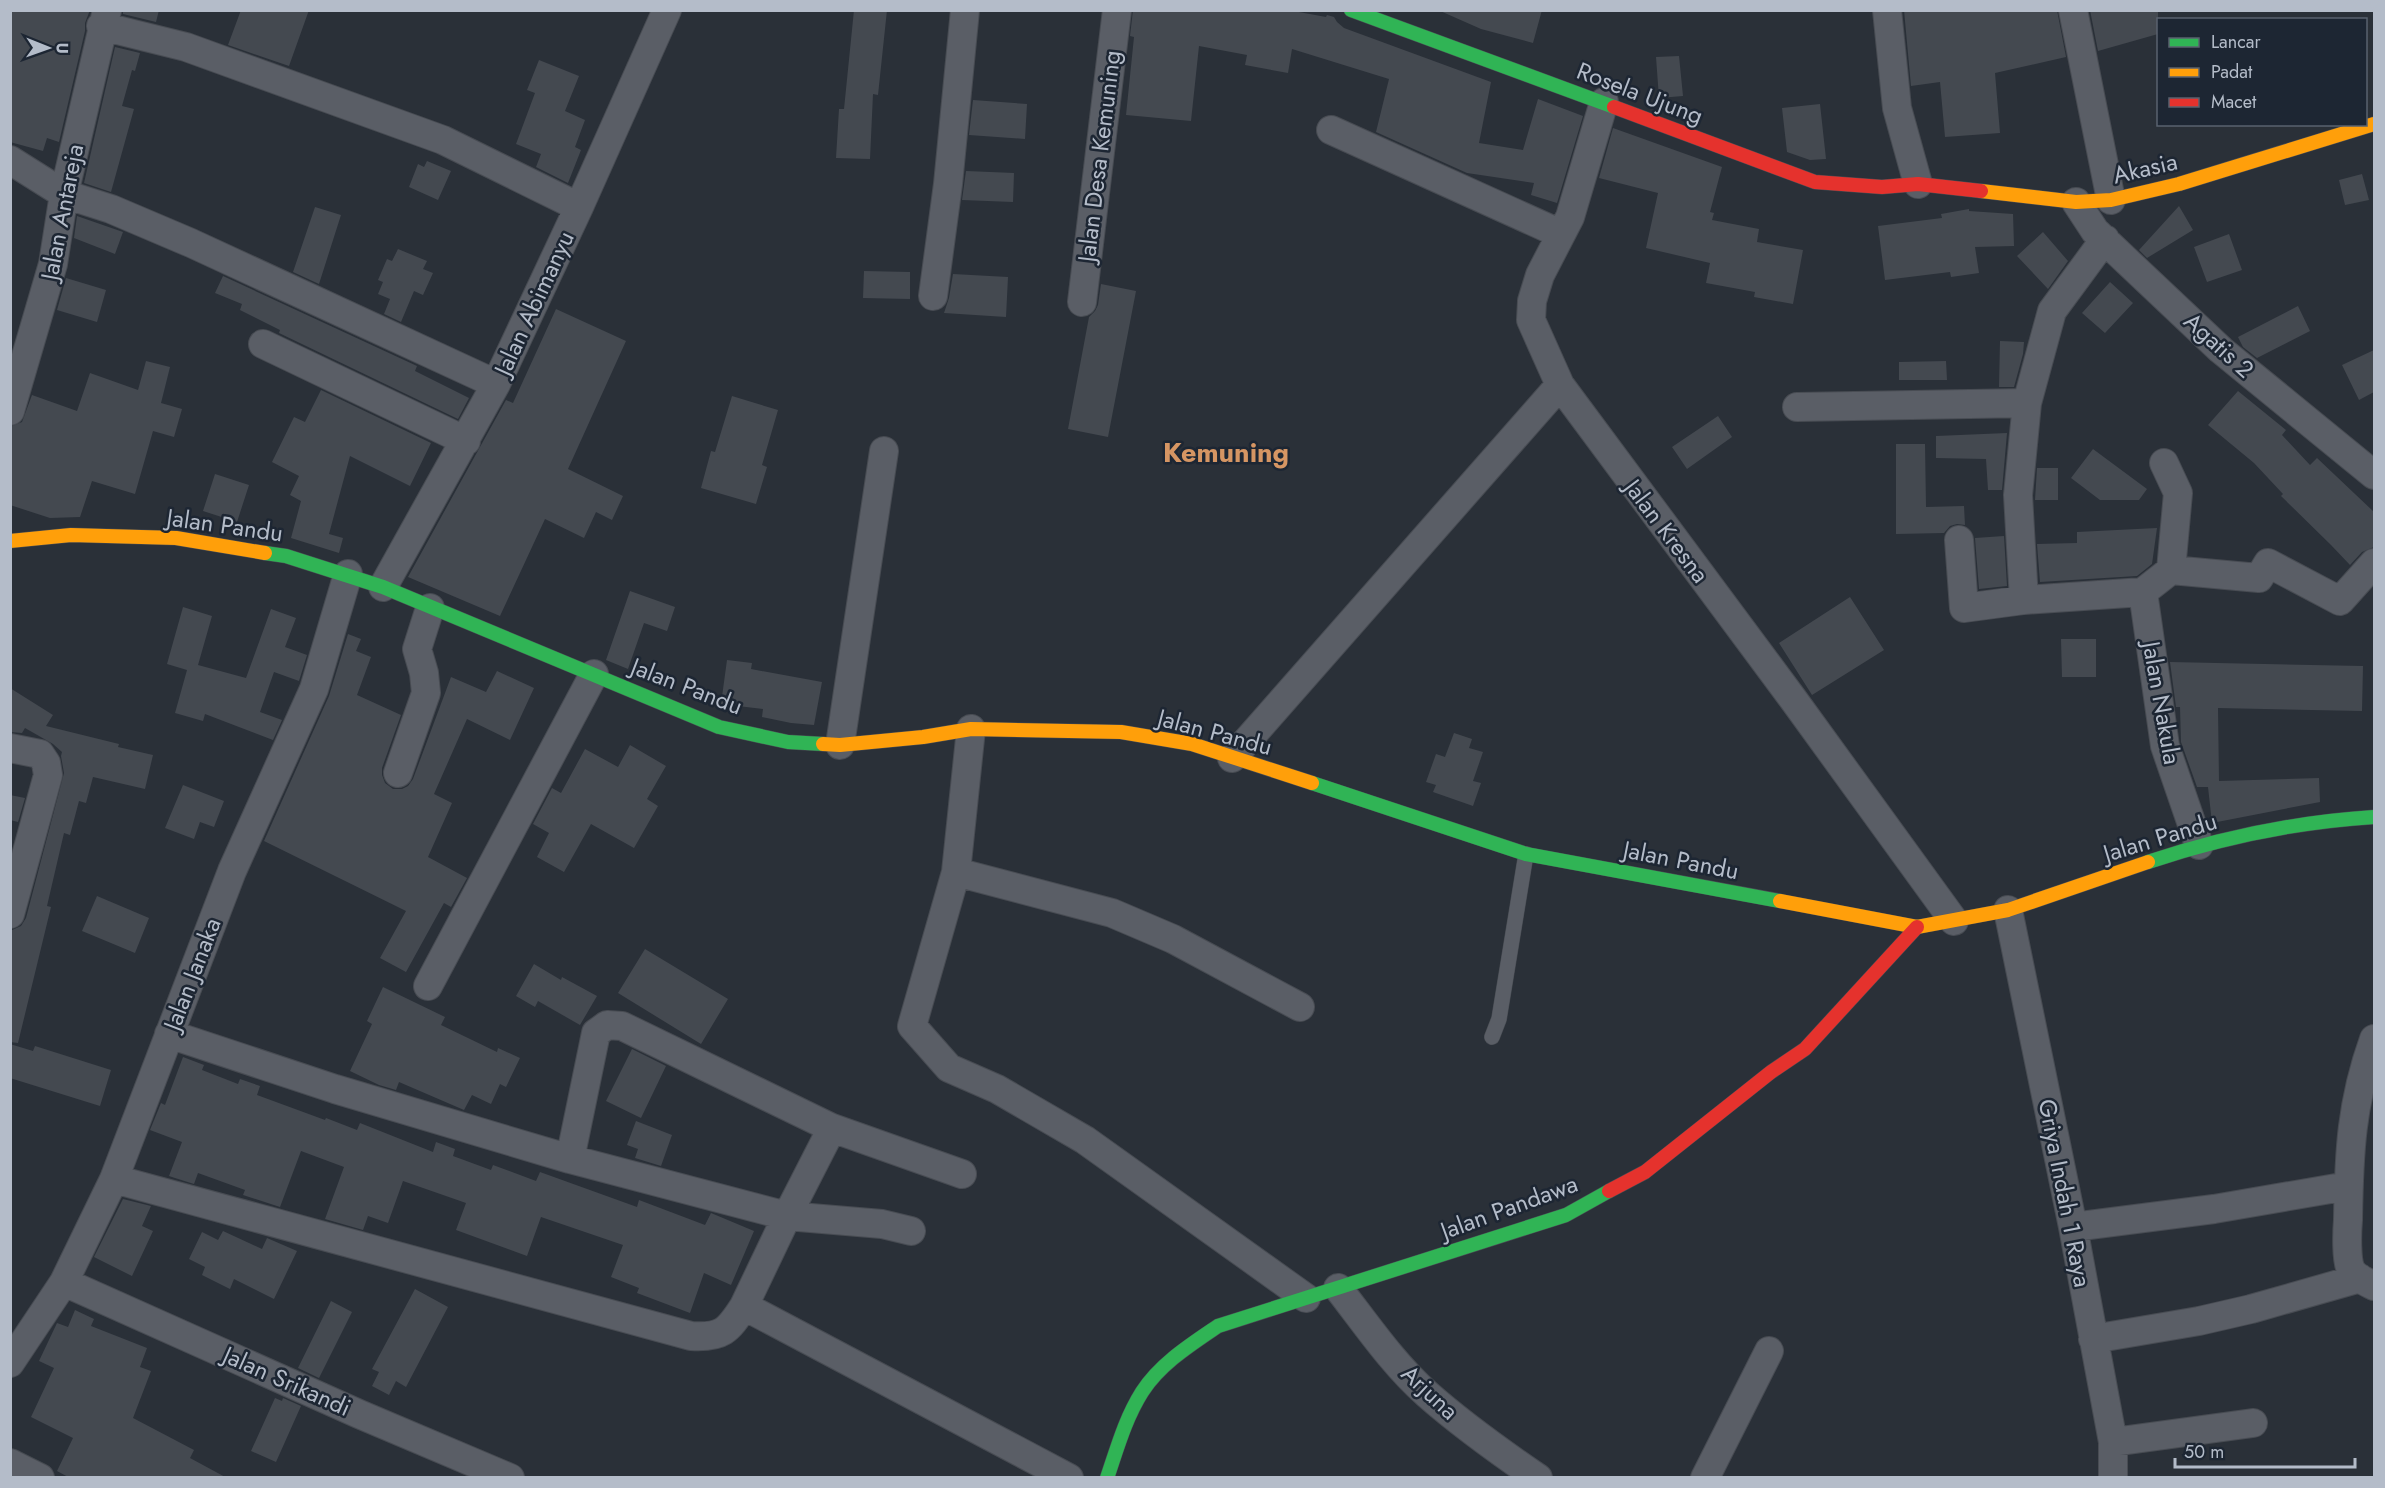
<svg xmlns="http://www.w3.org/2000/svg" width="2385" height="1488" viewBox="0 0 2385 1488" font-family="Jost,sans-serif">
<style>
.building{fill:#444950}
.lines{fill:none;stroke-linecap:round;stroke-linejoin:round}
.lane-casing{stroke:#484c53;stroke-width:16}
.street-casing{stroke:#484c53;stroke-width:30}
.fast-casing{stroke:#484c53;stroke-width:15}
.slow-casing{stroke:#484c53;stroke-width:15}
.jam-casing{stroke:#484c53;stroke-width:15}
.lane{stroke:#5a5e66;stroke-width:15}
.street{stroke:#5a5e66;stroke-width:28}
.fast{stroke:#30b455;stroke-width:14}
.slow{stroke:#ff9f0a;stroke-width:14}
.jam{stroke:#e5322d;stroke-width:14}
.labels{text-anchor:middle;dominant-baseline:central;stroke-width:5;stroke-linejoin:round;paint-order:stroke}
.street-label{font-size:24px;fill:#b4bcc9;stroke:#1d2633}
.quarter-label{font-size:27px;font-weight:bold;fill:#d59563;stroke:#1d2633}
</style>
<rect width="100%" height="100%" fill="#2a3038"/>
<path class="building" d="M 10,10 L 90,10 L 85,23 L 85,31 L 59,142 L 47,138 L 43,151 L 10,142 Z
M 123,10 L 159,10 L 156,22 L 123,14 Z
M 241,10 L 309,10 L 289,66 L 228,45 Z
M 854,10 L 887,10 L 878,95 L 873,94 L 870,159 L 836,158 L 839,109 L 844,109 Z
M 1133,10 L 1288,10 L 1326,17 L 1327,15 L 1334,17 L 1337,22 L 1344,28 L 1491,82 L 1479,143 L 1523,150 L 1538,99 L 1583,116 L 1557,203 L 1531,195 L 1534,183 L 1467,173 L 1376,132 L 1389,79 L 1292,49 L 1288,73 L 1245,65 L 1247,55 L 1199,46 L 1191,121 L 1126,115 L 1134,37 L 1130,36 Z
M 1438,10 L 1542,10 L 1533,43 L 1481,29 Z
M 1904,10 L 2057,10 L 2066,57 L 1995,73 L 2000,133 L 1945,137 L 1940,82 L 1911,86 Z
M 2090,10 L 2158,10 L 2158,34 L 2098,51 Z
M 115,47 L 140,53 L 135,71 L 132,70 L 122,106 L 134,109 L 111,192 L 84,183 Z
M 1679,56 L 1683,96 L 1659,98 L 1656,57 Z
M 539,60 L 579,76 L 565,111 L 585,120 L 575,147 L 581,150 L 568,183 L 536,167 L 541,154 L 516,144 L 535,93 L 527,90 Z
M 973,100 L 1027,104 L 1025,139 L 969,135 Z
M 1820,104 L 1826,159 L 1810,160 L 1787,152 L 1782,108 Z
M 1613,128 L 1722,167 L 1710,212 L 1714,213 L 1712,220 L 1759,229 L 1757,242 L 1803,250 L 1793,304 L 1754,297 L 1755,292 L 1706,283 L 1710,263 L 1646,248 L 1658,193 L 1599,178 Z
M 427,161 L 451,171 L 438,200 L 409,187 L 418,164 L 424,167 Z
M 966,171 L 1014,173 L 1013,202 L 962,200 Z
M 2362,174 L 2369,200 L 2345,205 L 2339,180 Z
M 2179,206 L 2193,230 L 2147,258 L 2139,250 Z
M 315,207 L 341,215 L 319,284 L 293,272 Z
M 1969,209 L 1969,211 L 2013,214 L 2014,246 L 1975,247 L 1979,273 L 1951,277 L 1950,272 L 1885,280 L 1878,226 L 1942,218 L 1941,214 Z
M 77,216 L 123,232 L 115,254 L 74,238 Z
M 2043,232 L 2068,261 L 2048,289 L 2017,256 Z
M 2229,234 L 2242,270 L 2207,282 L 2194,247 Z
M 398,249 L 427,261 L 423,269 L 433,273 L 423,295 L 414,291 L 401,322 L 384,314 L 390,299 L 378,294 L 383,282 L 378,280 L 387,259 L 392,261 Z
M 864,271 L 910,272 L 910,299 L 863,298 Z
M 953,274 L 1008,277 L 1006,317 L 944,313 L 949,298 Z
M 223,276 L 417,366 L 415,371 L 469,398 L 458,419 L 279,333 L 280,330 L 240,310 L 242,304 L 215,293 Z
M 66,278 L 106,290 L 97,322 L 57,310 Z
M 2110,282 L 2133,303 L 2105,333 L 2082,313 Z
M 1101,284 L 1136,291 L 1108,437 L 1068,429 L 1089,317 L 1095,311 L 1098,305 Z
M 2298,306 L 2310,331 L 2257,358 L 2243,347 L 2238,337 Z
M 556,309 L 626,341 L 568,469 L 623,496 L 612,520 L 596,512 L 584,538 L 545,519 L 500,616 L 408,577 L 506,400 L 513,403 Z
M 2000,341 L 2024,342 L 2023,354 L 2014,387 L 1999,387 Z
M 2374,350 L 2374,392 L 2359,400 L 2342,365 Z
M 146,361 L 170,367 L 161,403 L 182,409 L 174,437 L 153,431 L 135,494 L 92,481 L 80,517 L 50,518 L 10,505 L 10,427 L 22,422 L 32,395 L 77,411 L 90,373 L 138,390 Z
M 1946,361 L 1947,380 L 1899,380 L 1899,362 Z
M 321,390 L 431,443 L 410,486 L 350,456 L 329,534 L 343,538 L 339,553 L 291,538 L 301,501 L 290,495 L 299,476 L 272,462 L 294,417 L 305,422 Z
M 2238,391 L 2286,430 L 2282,435 L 2310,465 L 2317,458 L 2374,512 L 2374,547 L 2362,552 L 2350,565 L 2331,545 L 2281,496 L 2283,494 L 2254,463 L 2208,425 Z
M 732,396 L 778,410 L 762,465 L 767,467 L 756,504 L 701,488 L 711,451 L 715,452 Z
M 1718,416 L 1732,437 L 1687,469 L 1672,447 Z
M 2007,433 L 2002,490 L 1988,490 L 1986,459 L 1936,458 L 1936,436 Z
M 1896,444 L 1925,444 L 1926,507 L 1964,506 L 1965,525 L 1957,524 L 1950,526 L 1944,533 L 1896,534 Z
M 2093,449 L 2147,489 L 2139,500 L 2100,500 L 2071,478 Z
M 2037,468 L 2058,468 L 2058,500 L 2035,500 Z
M 215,474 L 249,485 L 237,522 L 203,511 Z
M 2157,528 L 2152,564 L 2137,576 L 2040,582 L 2037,544 L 2077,543 L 2077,532 Z
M 2004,536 L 2007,586 L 1979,589 L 1975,538 Z
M 630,591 L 675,607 L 667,631 L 644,623 L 628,669 L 606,660 Z
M 1850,597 L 1884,650 L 1812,695 L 1779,643 Z
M 183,607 L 212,616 L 198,665 L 246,678 L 271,609 L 296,618 L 285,647 L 307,655 L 299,681 L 274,672 L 260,712 L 282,720 L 273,740 L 205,714 L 203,721 L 175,713 L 187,670 L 167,664 Z
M 348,634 L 361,639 L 356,651 L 371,657 L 357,695 L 401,715 L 382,768 L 382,775 L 385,783 L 393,789 L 402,789 L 408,786 L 413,779 L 451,677 L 486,692 L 497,671 L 534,688 L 510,740 L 467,719 L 434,794 L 452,803 L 428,857 L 467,878 L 451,907 L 444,903 L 406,972 L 380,958 L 406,911 L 264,841 L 329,696 Z
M 2061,639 L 2096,639 L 2096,677 L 2062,677 Z
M 727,660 L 752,663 L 751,669 L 822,682 L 814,725 L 791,723 L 762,717 L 763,709 L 721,704 Z
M 2170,662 L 2363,666 L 2362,711 L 2218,708 L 2219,781 L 2319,778 L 2320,802 L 2212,823 L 2208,787 L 2197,787 L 2181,742 L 2180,707 L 2176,707 Z
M 10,688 L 53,715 L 46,726 L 119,744 L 118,747 L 153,755 L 145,789 L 93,777 L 86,803 L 79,801 L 70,835 L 64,833 L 47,906 L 51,907 L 18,1043 L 10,1042 L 10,934 L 12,930 L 21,926 L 26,918 L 64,773 L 61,756 L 62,752 L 53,744 L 25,728 L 22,733 L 10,732 Z
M 1454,733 L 1472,739 L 1469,748 L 1483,752 L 1473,781 L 1481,783 L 1473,806 L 1433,792 L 1436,785 L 1426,782 L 1436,754 L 1445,757 Z
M 630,745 L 666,766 L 647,799 L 658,806 L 634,848 L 591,824 L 564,872 L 537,857 L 549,833 L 533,824 L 552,788 L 561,793 L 585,749 L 618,767 Z
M 183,785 L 224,801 L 214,827 L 200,822 L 194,839 L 165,828 Z
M 10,795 L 25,798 L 18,822 L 10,820 Z
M 97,896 L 149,918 L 135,953 L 82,931 Z
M 645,949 L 728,999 L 701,1044 L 618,993 Z
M 534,964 L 561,980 L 562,977 L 597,996 L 580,1025 L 538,1001 L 535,1007 L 516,996 Z
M 383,987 L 445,1017 L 441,1025 L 497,1052 L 498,1048 L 520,1058 L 506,1087 L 500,1084 L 491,1104 L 472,1095 L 464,1110 L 399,1082 L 396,1090 L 379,1085 L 350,1071 L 372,1024 L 367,1021 Z
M 10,1044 L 33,1051 L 35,1046 L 111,1070 L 100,1106 L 10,1078 Z
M 632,1049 L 666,1066 L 641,1118 L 606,1101 Z
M 183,1057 L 204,1065 L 202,1070 L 238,1084 L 240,1079 L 260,1086 L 257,1095 L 325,1120 L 326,1118 L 357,1130 L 360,1123 L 433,1152 L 436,1142 L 455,1149 L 453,1156 L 491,1170 L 493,1165 L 536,1181 L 540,1172 L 637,1207 L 639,1200 L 705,1225 L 711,1213 L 754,1231 L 731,1285 L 704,1273 L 690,1313 L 637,1293 L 639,1288 L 611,1277 L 623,1245 L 541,1217 L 527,1256 L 456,1230 L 466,1203 L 403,1181 L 388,1223 L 368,1216 L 363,1230 L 325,1219 L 344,1167 L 301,1151 L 280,1207 L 243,1195 L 245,1190 L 198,1173 L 194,1184 L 175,1178 L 169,1176 L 182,1142 L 150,1130 L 161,1103 L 165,1105 Z
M 636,1121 L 672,1135 L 661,1166 L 635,1158 L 638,1149 L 627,1145 Z
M 123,1199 L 151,1206 L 142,1226 L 153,1231 L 132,1276 L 94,1257 Z
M 223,1231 L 262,1249 L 267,1238 L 297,1251 L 274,1299 L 234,1279 L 230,1289 L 202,1275 L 205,1267 L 189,1259 L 202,1232 L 218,1240 Z
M 415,1289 L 448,1307 L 406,1387 L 396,1381 L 389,1395 L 372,1386 L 379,1372 L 372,1369 Z
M 331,1301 L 352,1312 L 319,1378 L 298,1368 Z
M 75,1310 L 94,1319 L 91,1326 L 147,1348 L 140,1367 L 151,1371 L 133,1418 L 194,1450 L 190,1458 L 227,1478 L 70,1478 L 57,1471 L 73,1438 L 31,1417 L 54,1368 L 39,1361 L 57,1323 L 68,1327 Z
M 275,1398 L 282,1401 L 283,1398 L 301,1406 L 276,1462 L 251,1451 Z"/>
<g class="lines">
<defs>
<path id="lane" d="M 1492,1037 L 1499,1019 L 1526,854"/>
<path id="street" d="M 1887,10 L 1897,108 L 1918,184
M 2073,10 L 2111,200
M 101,26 L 186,47 L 443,140 L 579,207
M 1604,102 L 1570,217 L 1540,275 L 1532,301 L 1531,320 L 1560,385 L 1793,699 L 1954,921
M 1331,130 L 1561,234
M 10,160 L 64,194 L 111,209 L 191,243 L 496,384
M 2076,202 L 2095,231 L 2221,350 L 2374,475
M 2105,239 L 2052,311 L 2027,403 L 2018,495 L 2024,600 L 2143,592 L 2171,570 L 2178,493 L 2164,463
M 933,296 L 948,184 L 965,10
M 1082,302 L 1117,10
M 263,344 L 466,441
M 1797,407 L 2027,403
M 10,411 L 53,264 L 64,194 L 107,10
M 1959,540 L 1964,608 L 2024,600
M 2171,570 L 2259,578 L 2268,563 L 2340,601 L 2374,563
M 383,587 L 496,384 L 579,207 L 667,10
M 2143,592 L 2165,746 L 2199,845
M 971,729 L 956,872 L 912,1026 L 949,1068 L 997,1089 L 1085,1140 L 1306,1298
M 840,745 L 884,451
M 10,748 L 40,754 L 46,763 L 48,775 L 10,914
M 1232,758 L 1560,385
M 398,773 L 426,693 L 424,673 L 417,649 L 430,608
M 956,872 L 1112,913 L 1173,939 L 1300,1007
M 2008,910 L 2073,1227 L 2113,1442 L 2113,1478
M 428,986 L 594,674
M 169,1034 L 335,1089 L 570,1159 L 787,1216 L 744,1306
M 832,1128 L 787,1216 L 882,1224 L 911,1231
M 570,1159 L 596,1033 L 607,1025 L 622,1026 L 832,1128 L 962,1174
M 114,1179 L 691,1336 C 722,1338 728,1331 744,1306 L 1069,1478
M 2073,1227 L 2214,1209 L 2348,1186
M 64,1282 L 359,1414 L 510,1478
M 2374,1286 C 2366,1282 2355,1277 2351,1270 C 2346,1260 2347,1232 2348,1220 C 2349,1153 2351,1103 2374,1039
M 1338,1288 C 1366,1324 1393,1364 1427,1394 C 1462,1425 1500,1452 1538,1478
M 2093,1339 L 2199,1321 L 2251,1309 L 2360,1278
M 10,1363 L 64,1282 L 114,1179 L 232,871 L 314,689 L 348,574
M 2113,1442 L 2253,1423
M 10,1463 L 40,1478
M 1705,1478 L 1769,1351"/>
<path id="fast" d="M 1351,10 L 1614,107
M 265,553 L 286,556 L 383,587 L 719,727 L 788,742 L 823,744
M 1312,783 L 1526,854 L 1780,901
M 2148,862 C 2223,837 2295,822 2374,817
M 1107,1478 C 1117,1449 1125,1419 1142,1392 C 1160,1364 1190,1345 1218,1326 L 1566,1215 L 1609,1191"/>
<path id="slow" d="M 1981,191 L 2076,202 L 2111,200 L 2179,184 L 2374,124
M 10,541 L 71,535 L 176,538 L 265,553
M 823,744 L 840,745 L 923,737 L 971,729 L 1121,732 L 1192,744 L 1312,783
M 1780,901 L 1917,927 L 2008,910 L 2148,862"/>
<path id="jam" d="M 1614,107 L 1815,182 L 1882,187 L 1918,184 L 1981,191
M 1609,1191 L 1645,1172 L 1771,1072 L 1805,1049 L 1917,927"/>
</defs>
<use href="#lane" class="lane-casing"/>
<use href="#street" class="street-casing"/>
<use href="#fast" class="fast-casing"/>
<use href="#slow" class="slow-casing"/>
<use href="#jam" class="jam-casing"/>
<use href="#lane" class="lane"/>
<use href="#street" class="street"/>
<use href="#fast" class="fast"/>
<use href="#slow" class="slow"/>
<use href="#jam" class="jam"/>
</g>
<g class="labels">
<g class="street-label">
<text transform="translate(1640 93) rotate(21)">Rosela Ujung</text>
<text transform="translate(1099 156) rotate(-83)">Jalan Desa Kemuning</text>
<text transform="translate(2145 168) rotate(-13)">Akasia</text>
<text transform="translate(62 212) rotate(-79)">Jalan Antareja</text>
<text transform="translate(534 303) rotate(-65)">Jalan Abimanyu</text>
<text transform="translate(2219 345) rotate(42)">Agatis 2</text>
<text transform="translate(225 525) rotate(8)">Jalan Pandu</text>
<text transform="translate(1667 531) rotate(53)">Jalan Kresna</text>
<text transform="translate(687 686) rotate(21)">Jalan Pandu</text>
<text transform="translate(2162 703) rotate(80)">Jalan Nakula</text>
<text transform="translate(1215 732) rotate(15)">Jalan Pandu</text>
<text transform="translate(2160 837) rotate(-17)">Jalan Pandu</text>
<text transform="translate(1681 860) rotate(11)">Jalan Pandu</text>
<text transform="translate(192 974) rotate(-69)">Jalan Janaka</text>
<text transform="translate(2065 1193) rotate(79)">Griya Indah 1 Raya</text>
<text transform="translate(1509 1207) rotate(-20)">Jalan Pandawa</text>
<text transform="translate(287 1381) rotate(24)">Jalan Srikandi</text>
<text transform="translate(1430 1392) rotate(43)">Arjuna</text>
</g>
<g class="quarter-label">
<text x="1226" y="452">Kemuning</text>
</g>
</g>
<rect width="2385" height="1488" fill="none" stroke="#b4bcc9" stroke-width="24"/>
<rect x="2157" y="18" width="210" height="108" fill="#1d2633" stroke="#59626f" stroke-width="1.5"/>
<rect x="2169" y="38" width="30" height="9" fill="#30b455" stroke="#59626f" stroke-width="1.5"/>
<text x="2211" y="48" font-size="18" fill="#b4bcc9">Lancar</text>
<rect x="2169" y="68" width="30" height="9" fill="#ff9f0a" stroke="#59626f" stroke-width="1.5"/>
<text x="2211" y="78" font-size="18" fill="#b4bcc9">Padat</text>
<rect x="2169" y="98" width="30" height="9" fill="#e5322d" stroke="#59626f" stroke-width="1.5"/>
<text x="2211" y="108" font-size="18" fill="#b4bcc9">Macet</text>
<g transform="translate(48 48) rotate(91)" stroke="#1d2633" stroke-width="4.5" paint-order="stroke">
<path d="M0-4.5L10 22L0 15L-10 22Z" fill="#b4bcc9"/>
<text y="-9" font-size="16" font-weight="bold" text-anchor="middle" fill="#b4bcc9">U</text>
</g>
<path d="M2175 1458v9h180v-9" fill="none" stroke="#b4bcc9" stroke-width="3"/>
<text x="2184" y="1458" font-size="18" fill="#b4bcc9" stroke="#1d2633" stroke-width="4.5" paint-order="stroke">50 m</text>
</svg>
